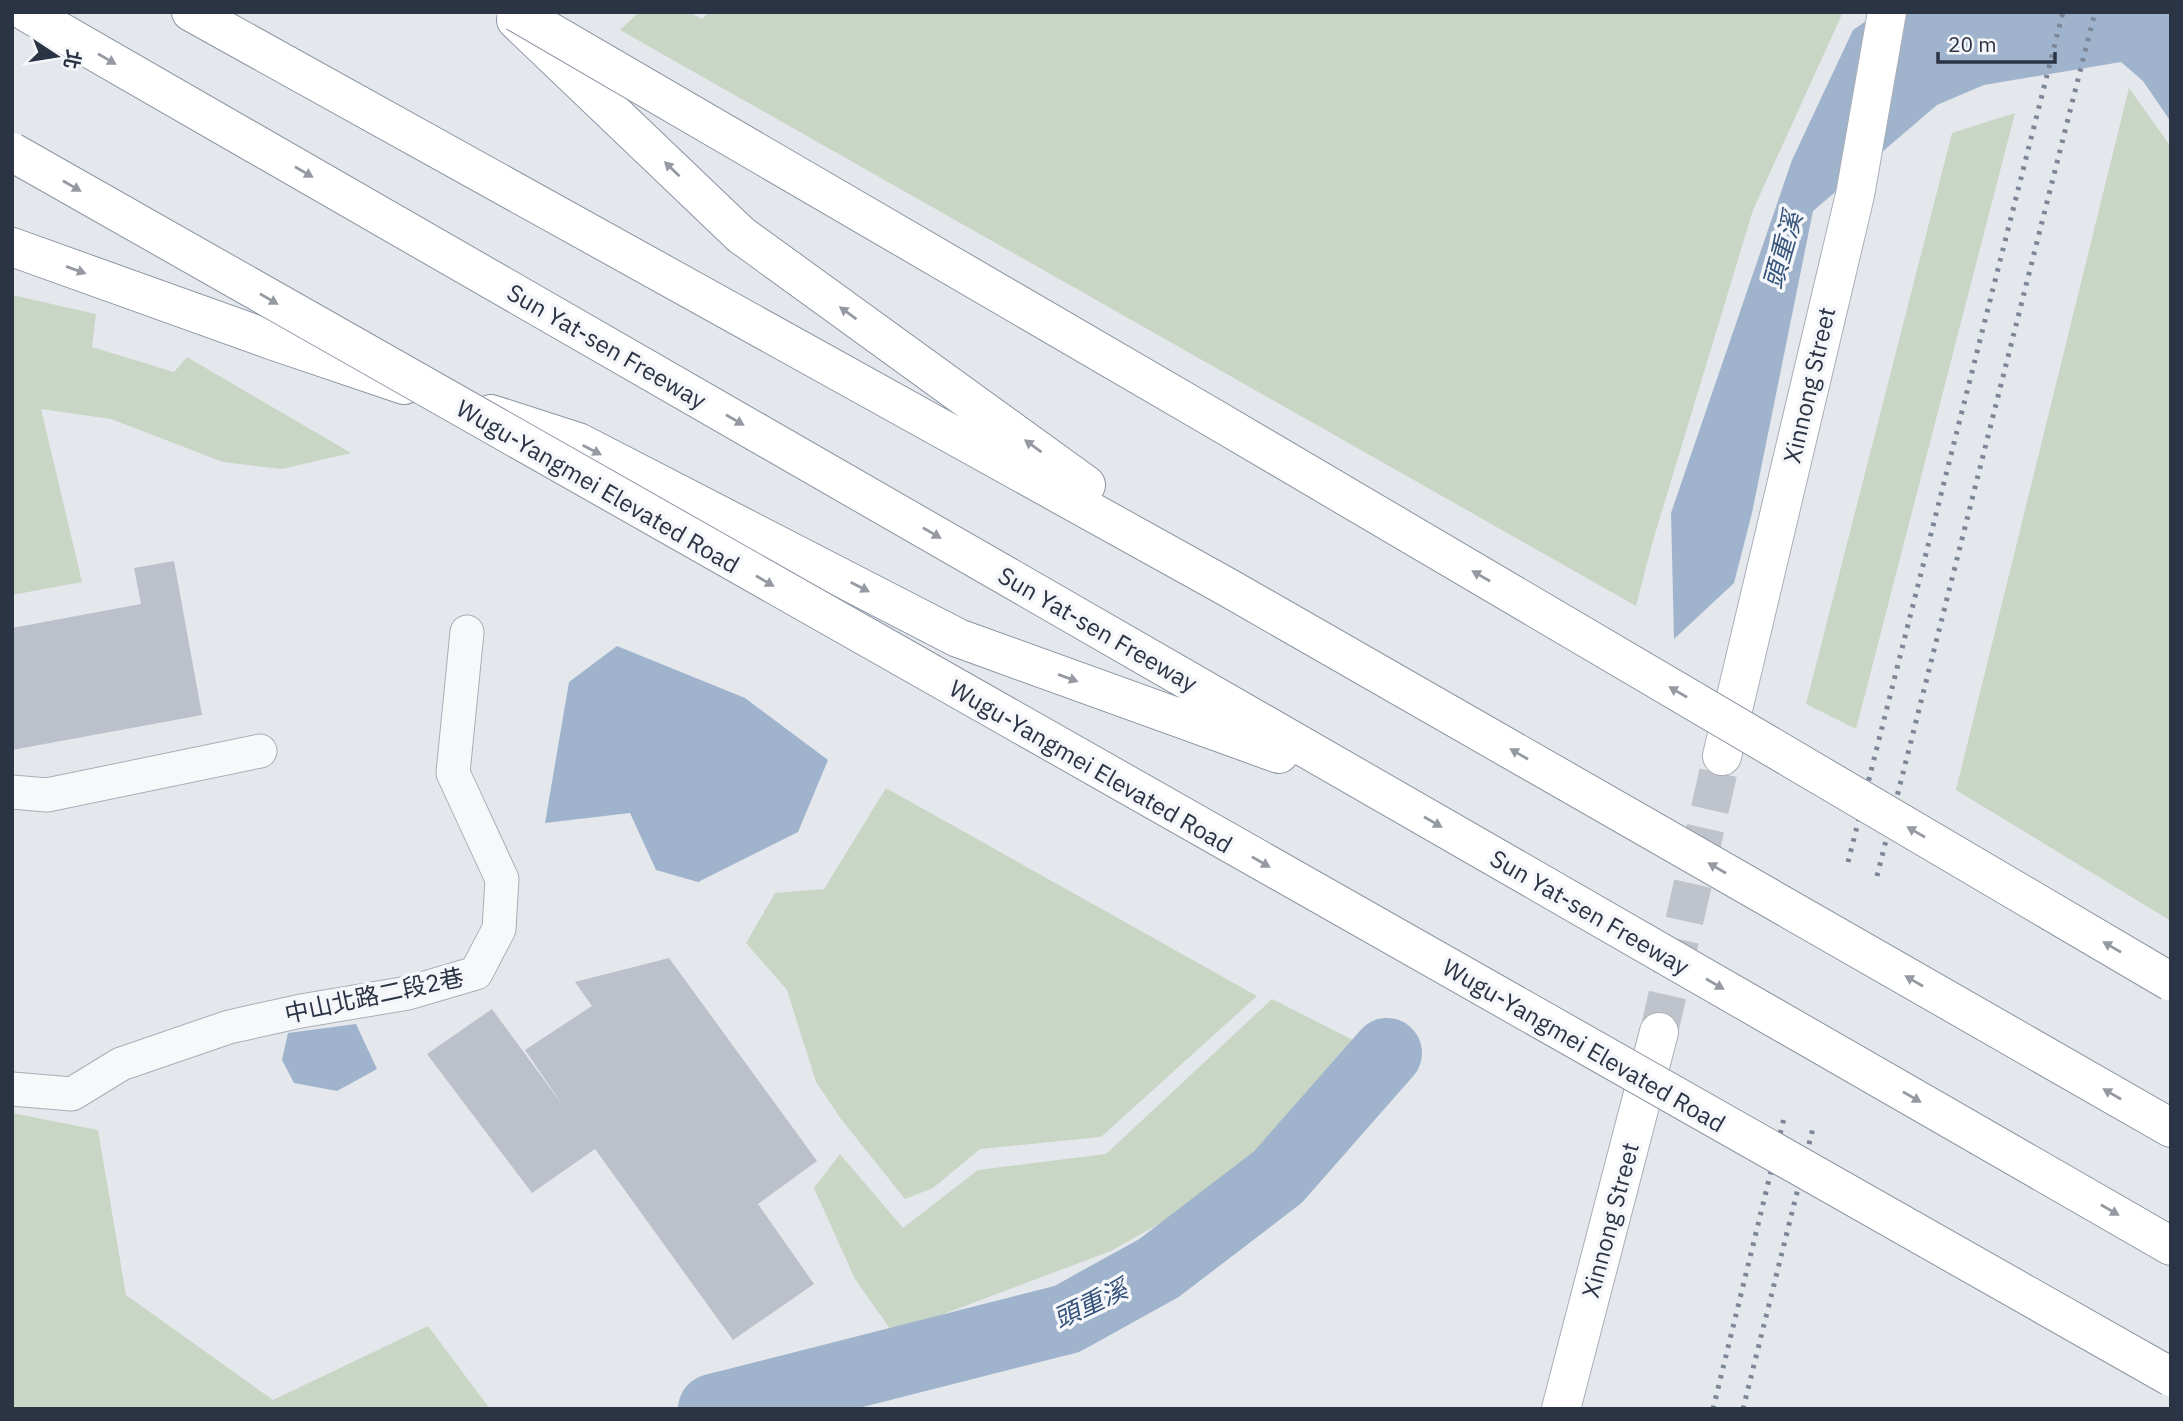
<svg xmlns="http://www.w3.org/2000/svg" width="2183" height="1421" viewBox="0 0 2183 1421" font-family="'IBM Plex Sans','Noto Sans TC',sans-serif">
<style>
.green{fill:#c9d6c5}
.water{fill:#9fb4cc}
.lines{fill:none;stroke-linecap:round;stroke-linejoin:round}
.river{stroke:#9fb4cc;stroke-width:70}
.building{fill:#bbc0ca}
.secondary-tunnel{stroke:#bfc3cb;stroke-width:38;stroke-dasharray:38 19;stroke-linecap:butt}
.street-casing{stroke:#a9aeb7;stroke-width:35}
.secondary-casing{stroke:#a9aeb7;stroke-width:40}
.highway-casing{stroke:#8b94a3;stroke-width:40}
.street{stroke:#f7f8fa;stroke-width:33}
.secondary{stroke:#fff;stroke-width:38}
.highway{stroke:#fff;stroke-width:38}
.rail{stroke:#7d8696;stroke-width:5;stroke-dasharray:3.5 7;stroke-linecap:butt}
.highway-bridge-casing{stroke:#8b94a3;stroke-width:40;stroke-linecap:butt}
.highway-bridge{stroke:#fff;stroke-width:38}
.oneway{fill:#959aa2}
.labels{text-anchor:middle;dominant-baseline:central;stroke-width:7;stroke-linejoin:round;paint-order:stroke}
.street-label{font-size:24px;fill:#2b3445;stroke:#f4f6f9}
.water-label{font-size:26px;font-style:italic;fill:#34527a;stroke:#f4f6f9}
</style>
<rect width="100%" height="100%" fill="#e4e7ec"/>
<path class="green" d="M 639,12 L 688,12 L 702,19 L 709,12 L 1843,12 L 1753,210 L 1652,544 L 1636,606 L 620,30 Z
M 2129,88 L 2171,147 L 2171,921 L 1956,790 Z
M 2015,113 L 1856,729 L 1806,704 L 1952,133 Z
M 12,295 L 96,314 L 92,347 L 174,372 L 187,357 L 351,453 L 282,469 L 223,462 L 111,419 L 41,409 L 82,582 L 12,595 Z
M 886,788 L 1257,996 L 1101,1137 L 980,1149 L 933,1188 L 905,1199 L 841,1119 L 816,1082 L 787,990 L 746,943 L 775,893 L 824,889 Z
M 1272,999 L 1359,1043 L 1228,1185 L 1111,1251 L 893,1333 L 855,1279 L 814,1188 L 840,1154 L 903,1228 L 978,1170 L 1106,1154 Z
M 12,1113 L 98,1130 L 126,1295 L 273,1400 L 428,1326 L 490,1409 L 12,1409 Z"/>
<path class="water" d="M 1879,12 L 2171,12 L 2171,122 L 2143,81 L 2121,62 L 1984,85 L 1937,105 L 1813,211 L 1752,513 L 1734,583 L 1674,639 L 1671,513 L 1792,160 L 1853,30 Z
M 617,646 L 745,698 L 828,760 L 798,832 L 698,882 L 656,870 L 630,813 L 545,823 L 569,682 Z
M 356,1024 L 377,1069 L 337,1091 L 294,1083 L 282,1060 L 288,1033 Z"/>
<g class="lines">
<path class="river" d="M 713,1409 L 1067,1319 L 1159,1268 L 1278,1177 L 1387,1053"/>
</g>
<path class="building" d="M 174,561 L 202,715 L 12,750 L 12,628 L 141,604 L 134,568 Z
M 669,958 L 817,1161 L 758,1204 L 814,1284 L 733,1340 L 595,1149 L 532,1193 L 427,1054 L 492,1009 L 564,1107 L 525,1050 L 592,1006 L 575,982 Z"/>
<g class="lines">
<path class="secondary-tunnel" d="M 1659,1032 L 1722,756"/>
<defs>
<path id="street" d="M 12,792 L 47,795 L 260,751
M 12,1089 L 72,1094 L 121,1064 L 229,1027 L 301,1011 L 408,993 L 476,973 L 499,929 L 502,879 L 453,773 L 467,632"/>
<path id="secondary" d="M 1722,756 L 1855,195 L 1887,12
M 1561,1409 L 1659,1032"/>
<path id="highway" d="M 26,12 L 2171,1246
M 191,12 L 1227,587 L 2171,1128
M 516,20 L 741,235 L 1086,485
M 12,247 L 274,341 L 404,385
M 491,414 L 578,442 L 958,638 L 1279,754"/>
</defs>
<use href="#street" class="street-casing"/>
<use href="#secondary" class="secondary-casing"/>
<use href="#highway" class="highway-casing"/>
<use href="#street" class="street"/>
<use href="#secondary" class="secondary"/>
<use href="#highway" class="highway"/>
<path class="rail" d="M 1848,862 L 2063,12
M 1877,876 L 2095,12
M 1713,1409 L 1784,1118
M 1743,1409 L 1813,1128"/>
<defs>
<path id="highway-bridge" d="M 516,12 L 1213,418 L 2171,982
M 12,152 L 2171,1377"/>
</defs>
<use href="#highway-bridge" class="highway-bridge-casing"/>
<use href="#highway-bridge" class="highway-bridge"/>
</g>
<defs><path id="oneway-solid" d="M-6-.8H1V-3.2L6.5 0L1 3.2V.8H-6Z" transform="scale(1.75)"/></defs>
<g class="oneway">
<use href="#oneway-solid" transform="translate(107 59) rotate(30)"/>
<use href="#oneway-solid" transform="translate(672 169) rotate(-136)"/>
<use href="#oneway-solid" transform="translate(304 172) rotate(30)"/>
<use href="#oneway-solid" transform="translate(72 186) rotate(30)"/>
<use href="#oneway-solid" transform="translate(76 270) rotate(20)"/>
<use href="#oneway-solid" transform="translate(269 299) rotate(30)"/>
<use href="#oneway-solid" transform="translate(848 313) rotate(-144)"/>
<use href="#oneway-solid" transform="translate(735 420) rotate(30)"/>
<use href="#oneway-solid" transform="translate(1033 446) rotate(-144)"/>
<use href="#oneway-solid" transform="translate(592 450) rotate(27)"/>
<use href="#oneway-solid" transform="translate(932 533) rotate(30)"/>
<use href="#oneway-solid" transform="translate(1481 576) rotate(-150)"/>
<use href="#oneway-solid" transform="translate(765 581) rotate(30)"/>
<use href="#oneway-solid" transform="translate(860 587) rotate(27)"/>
<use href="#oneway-solid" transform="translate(1068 678) rotate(20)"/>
<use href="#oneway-solid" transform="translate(1678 692) rotate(-150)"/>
<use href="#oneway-solid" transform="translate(1519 754) rotate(-150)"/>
<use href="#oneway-solid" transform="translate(1433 822) rotate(30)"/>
<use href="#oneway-solid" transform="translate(1916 832) rotate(-150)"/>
<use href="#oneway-solid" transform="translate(1261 862) rotate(30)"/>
<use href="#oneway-solid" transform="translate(1717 868) rotate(-150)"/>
<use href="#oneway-solid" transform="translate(2112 947) rotate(-150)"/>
<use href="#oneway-solid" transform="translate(1914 981) rotate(-150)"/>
<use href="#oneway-solid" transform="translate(1715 984) rotate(30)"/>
<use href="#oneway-solid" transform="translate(2112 1094) rotate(-150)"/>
<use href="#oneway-solid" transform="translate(1912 1097) rotate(30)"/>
<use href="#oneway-solid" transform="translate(2110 1210) rotate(30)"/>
</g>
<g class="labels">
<g class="street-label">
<text transform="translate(607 346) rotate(30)">Sun Yat-sen Freeway</text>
<text transform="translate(1809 385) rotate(-77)">Xinnong Street</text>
<text transform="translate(598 486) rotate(30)">Wugu-Yangmei Elevated Road</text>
<text transform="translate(1098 629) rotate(30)">Sun Yat-sen Freeway</text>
<text transform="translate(1091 766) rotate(30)">Wugu-Yangmei Elevated Road</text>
<text transform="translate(1590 912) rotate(30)">Sun Yat-sen Freeway</text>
<text transform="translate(374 995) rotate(-12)">中山北路二段2巷</text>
<text transform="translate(1584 1045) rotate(30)">Wugu-Yangmei Elevated Road</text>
<text transform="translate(1610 1220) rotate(-75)">Xinnong Street</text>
</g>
<g class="water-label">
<text transform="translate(1782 250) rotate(-74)">頭重溪</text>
<text transform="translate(1090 1303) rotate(-25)">頭重溪</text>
</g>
</g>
<rect width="2183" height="1421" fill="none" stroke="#2b3445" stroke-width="28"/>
<g transform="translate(56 56) rotate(102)" stroke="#f4f6f9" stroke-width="5" paint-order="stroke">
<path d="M0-5L12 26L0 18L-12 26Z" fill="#2b3445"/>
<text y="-10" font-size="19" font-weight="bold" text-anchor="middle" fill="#2b3445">北</text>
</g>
<path d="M1938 52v10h117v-10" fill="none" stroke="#2b3445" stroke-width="3.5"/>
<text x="1948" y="52" font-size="21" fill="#2b3445" stroke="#f4f6f9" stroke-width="5" paint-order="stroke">20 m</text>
</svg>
